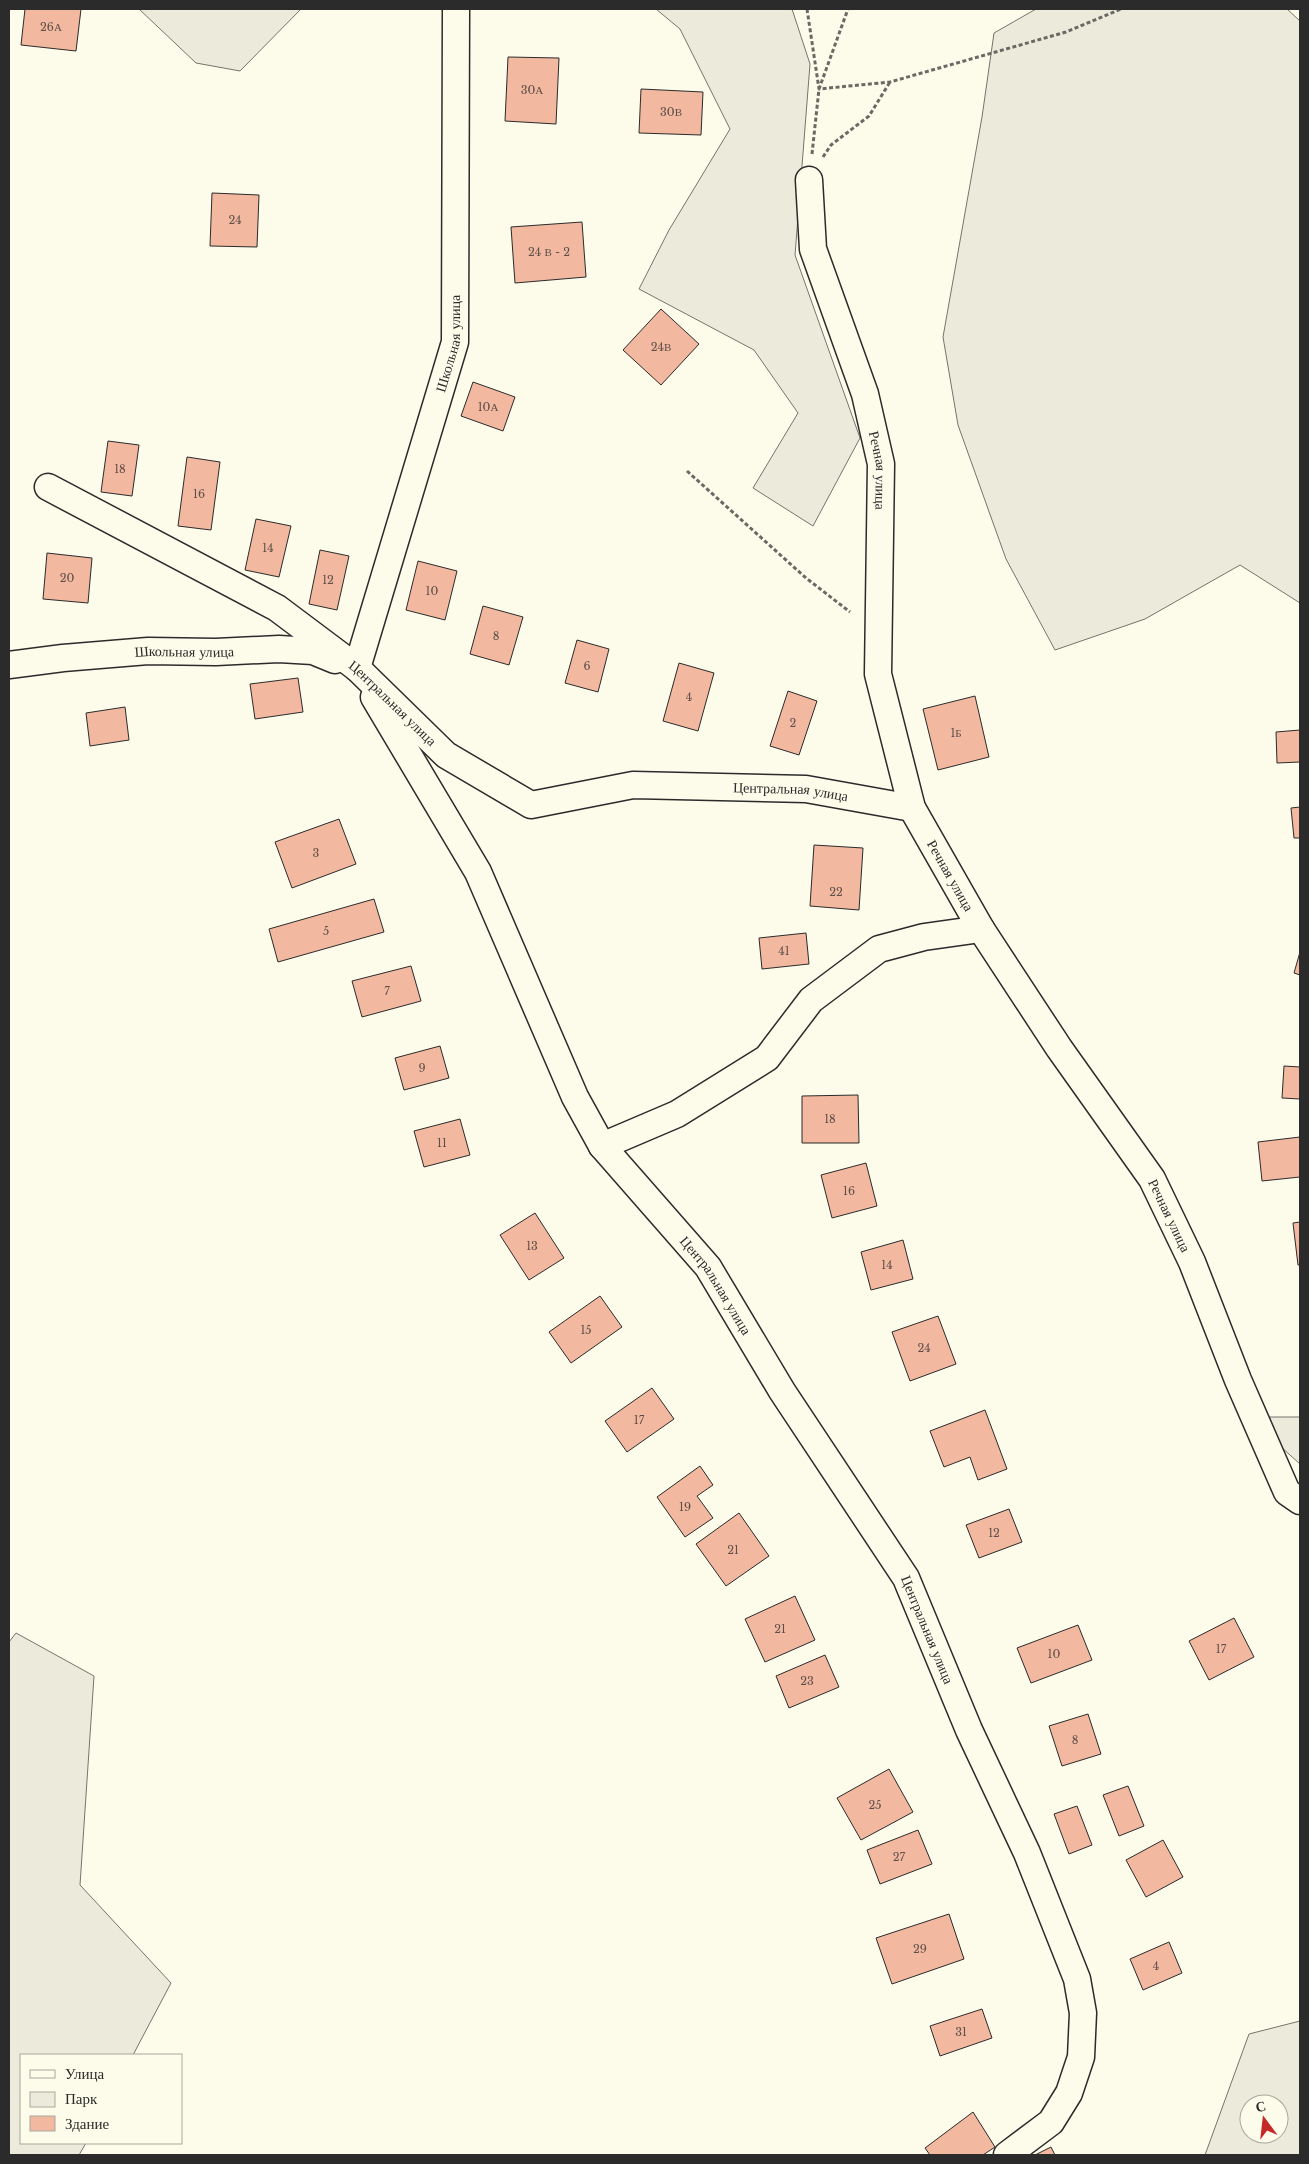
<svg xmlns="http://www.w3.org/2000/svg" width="1309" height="2164" viewBox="0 0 1309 2164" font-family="'Libre Baskerville',serif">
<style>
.green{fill:#ecebdb;stroke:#74746e;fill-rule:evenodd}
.building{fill:#f2b8a0;stroke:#2b2b2b}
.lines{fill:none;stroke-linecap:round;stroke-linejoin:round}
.street-casing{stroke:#2b2b2b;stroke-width:29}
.path{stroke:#6a6964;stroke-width:3;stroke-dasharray:4 2.5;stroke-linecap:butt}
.street{stroke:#fdfbea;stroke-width:26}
.labels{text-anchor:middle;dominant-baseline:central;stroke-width:4;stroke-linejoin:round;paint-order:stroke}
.number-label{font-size:11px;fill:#5d4e48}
.street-label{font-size:14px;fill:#2b2b2b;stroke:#fdfbea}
</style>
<rect width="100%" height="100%" fill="#fdfbea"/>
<path class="green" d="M 139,9 L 301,9 L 240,71 L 196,63 Z
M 656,9 L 792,9 L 810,64 L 795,255 L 860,438 L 813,526 L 753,488 L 798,413 L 754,350 L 639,289 L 669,230 L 730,129 L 680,29 Z
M 1036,9 L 1287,9 L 1300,21 L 1300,603 L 1240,565 L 1145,619 L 1055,650 L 1006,559 L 958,425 L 943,337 L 982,117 L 994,33 Z
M 1269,1417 L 1300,1417 L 1300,1464 L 1280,1446 Z
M 16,1633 L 94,1676 L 80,1885 L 171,1983 L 133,2055 L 21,2055 L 21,2143 L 86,2143 L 79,2155 L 9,2155 L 9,1642 Z
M 1300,2021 L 1300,2155 L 1205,2155 L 1249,2034 ZM 1249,2104 L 1279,2104 L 1279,2134 L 1249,2134 Z"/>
<path class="building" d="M 25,9 L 81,9 L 76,51 L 21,45 Z
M 508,57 L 559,58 L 556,124 L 505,121 Z
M 641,89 L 703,92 L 701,135 L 639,133 Z
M 212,193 L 259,195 L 257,247 L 210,246 Z
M 582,222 L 586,277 L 515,283 L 511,227 Z
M 661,309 L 699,344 L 661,385 L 623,350 Z
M 473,382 L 515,397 L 503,431 L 461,416 Z
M 108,441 L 139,445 L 132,496 L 101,492 Z
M 187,457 L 220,462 L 211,530 L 178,526 Z
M 256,519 L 291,526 L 279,577 L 245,570 Z
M 320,550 L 349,556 L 337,610 L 309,604 Z
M 47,553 L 92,558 L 88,603 L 43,599 Z
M 418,561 L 457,571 L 445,620 L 406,610 Z
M 483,606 L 523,617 L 509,665 L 470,654 Z
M 577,640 L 609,649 L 598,692 L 565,683 Z
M 679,663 L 714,673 L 698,731 L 663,721 Z
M 298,678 L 303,712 L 255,719 L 250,684 Z
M 788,691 L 817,701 L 799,755 L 770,746 Z
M 975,696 L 989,757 L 938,770 L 923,709 Z
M 125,707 L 129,740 L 90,746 L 86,713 Z
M 1300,730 L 1300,762 L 1277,763 L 1276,732 Z
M 1300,807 L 1300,838 L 1294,838 L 1291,808 Z
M 339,819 L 356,864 L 292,888 L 275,842 Z
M 814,845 L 863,848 L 859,910 L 810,906 Z
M 374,899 L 384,932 L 278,962 L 269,929 Z
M 806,933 L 809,964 L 762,969 L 759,938 Z
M 1300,952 L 1300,975 L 1294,973 Z
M 411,966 L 421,1001 L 362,1017 L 352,981 Z
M 440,1046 L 449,1078 L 404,1090 L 395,1058 Z
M 1284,1066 L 1300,1067 L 1300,1099 L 1282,1098 Z
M 858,1095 L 859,1143 L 802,1143 L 802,1096 Z
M 460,1119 L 470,1155 L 424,1167 L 414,1131 Z
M 1300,1137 L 1300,1177 L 1262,1181 L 1258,1142 Z
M 866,1163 L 877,1206 L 832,1218 L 821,1175 Z
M 535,1213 L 564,1258 L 529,1280 L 500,1235 Z
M 1300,1222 L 1300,1265 L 1298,1265 L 1293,1223 Z
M 903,1240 L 913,1279 L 871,1290 L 861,1252 Z
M 600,1296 L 622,1327 L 571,1363 L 549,1332 Z
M 938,1316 L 956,1364 L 910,1381 L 892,1332 Z
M 652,1388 L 674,1419 L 627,1452 L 605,1421 Z
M 985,1410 L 1007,1469 L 978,1480 L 970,1457 L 944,1467 L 930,1431 Z
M 700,1466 L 713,1485 L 697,1496 L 713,1518 L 685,1537 L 657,1497 Z
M 1009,1509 L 1022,1542 L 979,1558 L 966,1525 Z
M 739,1513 L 769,1556 L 726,1586 L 696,1544 Z
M 795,1596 L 815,1640 L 765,1662 L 745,1619 Z
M 1234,1618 L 1254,1657 L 1209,1680 L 1189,1641 Z
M 1078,1625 L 1092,1660 L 1031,1683 L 1017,1648 Z
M 825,1655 L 839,1687 L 789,1708 L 776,1676 Z
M 1088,1714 L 1101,1754 L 1062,1766 L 1049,1726 Z
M 889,1769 L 913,1812 L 861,1840 L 837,1798 Z
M 1128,1786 L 1144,1826 L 1119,1836 L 1103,1795 Z
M 1077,1806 L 1092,1845 L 1069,1854 L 1054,1814 Z
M 918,1830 L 932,1864 L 880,1884 L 867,1850 Z
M 1163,1840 L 1183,1877 L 1146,1897 L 1126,1860 Z
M 949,1914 L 964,1959 L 892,1984 L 876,1938 Z
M 1169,1942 L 1182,1973 L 1143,1990 L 1130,1959 Z
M 982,2009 L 992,2038 L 940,2056 L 930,2026 Z
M 973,2112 L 995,2147 L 983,2155 L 930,2155 L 925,2148 Z
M 1051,2147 L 1055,2155 L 1035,2155 Z"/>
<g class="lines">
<defs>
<g id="street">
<path id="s1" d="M 809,180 L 813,249 L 865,394 L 881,464 L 878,674 L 912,808 L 981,929 L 1059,1048 L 1152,1179 L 1192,1262 L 1238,1380 L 1287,1492 L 1300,1501"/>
<path id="s2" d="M 48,487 L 277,608 L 357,668 L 446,755 L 531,805 L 633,785 L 806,789 L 912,808"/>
<path id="s3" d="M 9,665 L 63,658 L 148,651 L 216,652 L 279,649 L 313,651 L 335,660"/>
<path id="s4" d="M 357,668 L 455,342 L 456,9"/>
<path d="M 374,697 L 478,872 L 575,1097 L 602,1146"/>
<path id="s5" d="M 981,929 L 924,937 L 879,949 L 811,1000 L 767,1058 L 677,1114 L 602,1146 L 708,1267 L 782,1391 L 906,1578 L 969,1730 L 1027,1853 L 1077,1979 L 1083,2013 L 1081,2057 L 1069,2093 L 1051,2122 L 1007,2155"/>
</g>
</defs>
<use href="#street" class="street-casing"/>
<path class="path" d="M 807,9 L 819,89 L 890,82 L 1066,32 L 1121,9
M 812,154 L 819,89 L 848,9
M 823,157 L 831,145 L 869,116 L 890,82
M 687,471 L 806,578 L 850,612"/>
<use href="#street" class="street"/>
</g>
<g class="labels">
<g class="number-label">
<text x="51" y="27">26А</text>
<text x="532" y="90">30А</text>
<text x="671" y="112">30В</text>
<text x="235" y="220">24</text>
<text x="549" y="252">24 В - 2</text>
<text x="661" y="347">24В</text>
<text x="488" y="407">10А</text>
<text x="120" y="469">18</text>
<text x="199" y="494">16</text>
<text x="268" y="548">14</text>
<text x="67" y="578">20</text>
<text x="328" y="580">12</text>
<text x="432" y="591">10</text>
<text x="496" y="636">8</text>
<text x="587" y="666">6</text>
<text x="689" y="697">4</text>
<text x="793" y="723">2</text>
<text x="956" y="733">1Б</text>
<text x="316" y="853">3</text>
<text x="836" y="892">22</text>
<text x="326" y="931">5</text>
<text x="784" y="951">41</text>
<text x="387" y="991">7</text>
<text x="422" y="1068">9</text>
<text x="830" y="1119">18</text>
<text x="442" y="1143">11</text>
<text x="849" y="1191">16</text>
<text x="532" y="1246">13</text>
<text x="887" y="1265">14</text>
<text x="586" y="1330">15</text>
<text x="924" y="1348">24</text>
<text x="639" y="1420">17</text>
<text x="685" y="1507">19</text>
<text x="994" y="1533">12</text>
<text x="733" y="1550">21</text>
<text x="780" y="1629">21</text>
<text x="1221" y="1649">17</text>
<text x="1054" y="1654">10</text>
<text x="807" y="1681">23</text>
<text x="1075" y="1740">8</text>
<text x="875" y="1805">25</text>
<text x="899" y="1857">27</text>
<text x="920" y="1949">29</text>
<text x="1156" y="1966">4</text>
<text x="961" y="2032">31</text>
</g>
<g class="street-label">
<text stroke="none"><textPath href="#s4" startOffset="338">Школьная улица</textPath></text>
<text stroke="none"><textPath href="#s1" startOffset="301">Речная улица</textPath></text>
<text stroke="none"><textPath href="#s3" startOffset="176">Школьная улица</textPath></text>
<text stroke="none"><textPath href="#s2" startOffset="409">Центральная улица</textPath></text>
<text stroke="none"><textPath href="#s2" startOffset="844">Центральная улица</textPath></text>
<text stroke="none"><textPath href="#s1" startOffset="721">Речная улица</textPath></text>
<text stroke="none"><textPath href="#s1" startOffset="1126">Речная улица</textPath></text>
<text stroke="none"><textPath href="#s5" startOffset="630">Центральная улица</textPath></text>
<text stroke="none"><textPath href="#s5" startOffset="1035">Центральная улица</textPath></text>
</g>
</g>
<rect width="1309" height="2164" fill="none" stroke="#2b2b2b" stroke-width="20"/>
<rect x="20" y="2054" width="162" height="90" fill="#fdfbea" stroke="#a9a89e"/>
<rect x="30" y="2070" width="25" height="8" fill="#fdfbea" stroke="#a9a89e"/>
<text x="65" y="2079" font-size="15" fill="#2b2b2b">Улица</text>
<rect x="30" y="2092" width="25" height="15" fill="#ecebdb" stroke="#a9a89e"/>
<text x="65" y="2104" font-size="15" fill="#2b2b2b">Парк</text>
<rect x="30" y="2116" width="25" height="15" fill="#f2b8a0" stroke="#a9a89e"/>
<text x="65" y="2129" font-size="15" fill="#2b2b2b">Здание</text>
<g transform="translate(1264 2119) rotate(345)"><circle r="24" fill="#fdfbea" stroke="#a9a89e"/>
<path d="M0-4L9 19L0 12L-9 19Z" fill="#c62828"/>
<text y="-8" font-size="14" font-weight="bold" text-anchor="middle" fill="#2b2b2b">С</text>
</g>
</svg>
